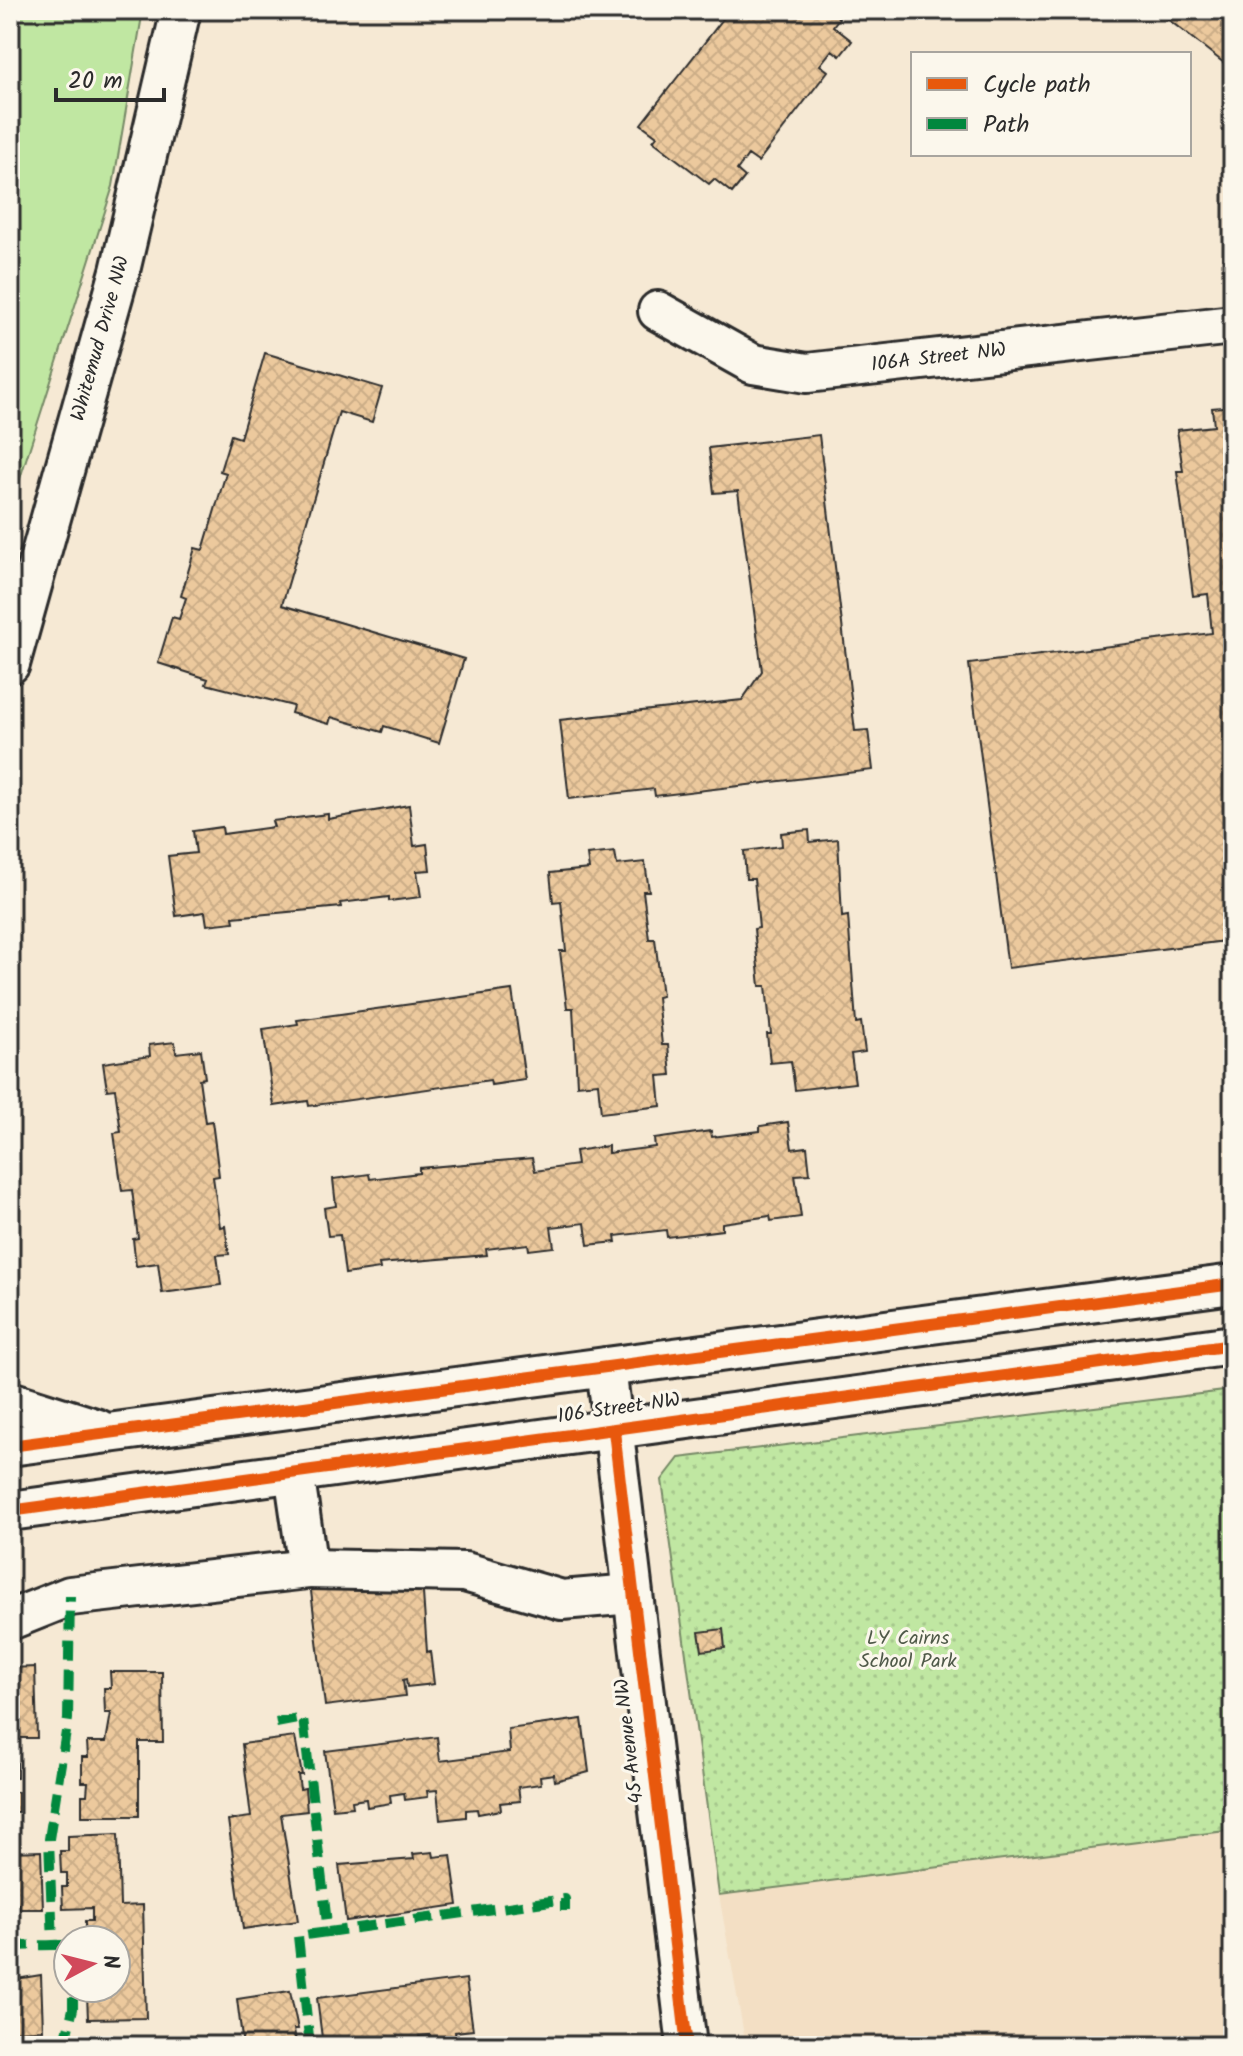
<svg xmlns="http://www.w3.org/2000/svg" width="1243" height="2056" viewBox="0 0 1243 2056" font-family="Kalam,sans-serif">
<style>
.built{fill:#f3dfc4}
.grass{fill:#c0e7a2;stroke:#768966;stroke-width:2}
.park{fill:url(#park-dots);stroke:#768966;stroke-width:2}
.building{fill:url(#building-cross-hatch);stroke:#2b2b2b;stroke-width:2}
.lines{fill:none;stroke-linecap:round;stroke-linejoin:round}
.minor-casing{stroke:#2b2b2b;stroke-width:44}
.minor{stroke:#fbf7ec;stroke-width:38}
.quiet{stroke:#00873e;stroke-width:10;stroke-dasharray:20 10;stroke-linecap:butt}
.cycleway-casing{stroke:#fbf7ec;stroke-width:17}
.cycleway{stroke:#e8590c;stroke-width:12}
.labels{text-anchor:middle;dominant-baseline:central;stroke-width:6;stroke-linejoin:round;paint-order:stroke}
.street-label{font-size:20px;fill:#2b2b2b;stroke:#fbf7ec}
.park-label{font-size:20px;fill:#505a49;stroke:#fbf7ec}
</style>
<defs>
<pattern id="park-dots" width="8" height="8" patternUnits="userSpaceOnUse" patternTransform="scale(2)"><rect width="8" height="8" fill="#c0e7a2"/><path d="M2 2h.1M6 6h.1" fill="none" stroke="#a5c68c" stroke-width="1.8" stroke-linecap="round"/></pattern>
<pattern id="building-cross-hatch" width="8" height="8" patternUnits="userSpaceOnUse" patternTransform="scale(2)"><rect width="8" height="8" fill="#ecc99d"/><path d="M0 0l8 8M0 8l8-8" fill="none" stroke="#cbad87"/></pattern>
</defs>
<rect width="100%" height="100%" fill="#f6e9d4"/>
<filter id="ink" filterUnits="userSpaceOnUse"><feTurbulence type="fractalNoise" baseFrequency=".0125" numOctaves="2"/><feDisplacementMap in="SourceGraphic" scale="16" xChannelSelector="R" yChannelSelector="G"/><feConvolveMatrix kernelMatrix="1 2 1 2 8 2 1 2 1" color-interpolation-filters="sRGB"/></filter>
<g filter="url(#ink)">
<path class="built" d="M 1233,1830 L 1233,2046 L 746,2046 L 719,1895 Z"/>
<path class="grass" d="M 10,10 L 143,10 L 113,186 L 10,510 Z"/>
<path class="park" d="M 1233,1390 L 1233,1830 L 719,1895 L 662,1480 L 679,1458 Z"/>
<path class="building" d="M 730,10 L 829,10 L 839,18 L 833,26 L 852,41 L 840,56 L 832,50 L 820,65 L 828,71 L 758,162 L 748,155 L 737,170 L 745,177 L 732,193 L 714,179 L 709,184 L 653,141 L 657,136 L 641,124 Z
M 1156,10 L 1233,10 L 1233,70 Z
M 265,353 L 382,388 L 372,422 L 339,412 L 282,605 L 464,659 L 439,743 L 384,726 L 382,732 L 331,717 L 329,724 L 291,713 L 293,706 L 206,684 L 208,679 L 158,663 L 172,617 L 179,619 L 186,598 L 181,596 L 195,548 L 203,550 L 226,473 L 220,471 L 231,435 L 240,438 Z
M 1233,406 L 1233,940 L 1008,968 L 969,664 L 1212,633 L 1208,594 L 1193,596 L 1177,471 L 1183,471 L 1177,430 L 1214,426 L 1212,408 Z
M 819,435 L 855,731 L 868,730 L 873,770 L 655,796 L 654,789 L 569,799 L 560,720 L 742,700 L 762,671 L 738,491 L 714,493 L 709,448 Z
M 409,805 L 414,846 L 427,844 L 430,870 L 417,871 L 421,897 L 389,901 L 389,897 L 340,903 L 341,907 L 233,917 L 234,922 L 207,925 L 205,912 L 176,916 L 168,856 L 196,853 L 193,831 L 222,827 L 223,834 L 274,827 L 272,821 L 328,814 L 328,819 Z
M 809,830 L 810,842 L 838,839 L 842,917 L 848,916 L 856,1023 L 861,1022 L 865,1052 L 851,1054 L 855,1083 L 795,1090 L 791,1061 L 770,1063 L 767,1034 L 771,1034 L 766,986 L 760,986 L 754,929 L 759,928 L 754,879 L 746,879 L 744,851 L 782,846 L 781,833 Z
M 615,852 L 617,865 L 645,862 L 649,891 L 643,891 L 649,939 L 655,939 L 662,996 L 657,997 L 662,1045 L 668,1045 L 671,1075 L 658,1076 L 661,1106 L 601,1113 L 598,1083 L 577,1085 L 573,1008 L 567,1008 L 560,951 L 566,951 L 561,901 L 553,902 L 550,873 L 589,869 L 587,855 Z
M 512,990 L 525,1080 L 491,1085 L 490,1080 L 309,1106 L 308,1101 L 274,1106 L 263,1029 L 298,1024 L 297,1020 Z
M 175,1042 L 176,1053 L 201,1050 L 205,1078 L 199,1079 L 205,1122 L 212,1121 L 219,1176 L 213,1177 L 220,1227 L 225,1226 L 229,1254 L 217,1255 L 221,1285 L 162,1293 L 158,1263 L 136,1266 L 133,1239 L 138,1238 L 132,1190 L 122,1191 L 114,1133 L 121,1132 L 115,1089 L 107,1090 L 103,1063 L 150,1056 L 149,1045 Z
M 788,1122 L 792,1149 L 807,1147 L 810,1174 L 795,1175 L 801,1217 L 771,1221 L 770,1216 L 722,1223 L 722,1230 L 667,1237 L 666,1230 L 615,1236 L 616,1242 L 588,1245 L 585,1223 L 551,1227 L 554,1247 L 529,1250 L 528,1244 L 486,1249 L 487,1255 L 379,1264 L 380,1269 L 345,1274 L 340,1235 L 328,1236 L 324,1208 L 336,1206 L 333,1179 L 369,1174 L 370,1179 L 419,1173 L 419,1168 L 532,1158 L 535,1171 L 577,1165 L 575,1151 L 608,1146 L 608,1153 L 655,1147 L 654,1139 L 711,1131 L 712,1137 L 760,1131 L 760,1126 Z
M 422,1578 L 427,1652 L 430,1651 L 434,1684 L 407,1687 L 406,1679 L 403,1680 L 405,1696 L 325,1706 L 310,1583 Z
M 723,1629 L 725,1648 L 702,1651 L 699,1632 Z
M 35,1667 L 37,1738 L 10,1738 L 11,1755 L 17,1755 L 17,1778 L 12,1778 L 12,1792 L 18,1792 L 18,1812 L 10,1812 L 10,1668 Z
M 110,1672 L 162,1672 L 163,1742 L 139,1742 L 139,1816 L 82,1816 L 82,1795 L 87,1795 L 88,1782 L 82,1782 L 82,1757 L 88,1757 L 87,1742 L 106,1742 L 111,1713 L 105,1713 L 104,1688 L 111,1688 Z
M 582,1719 L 589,1772 L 555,1781 L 554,1774 L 540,1776 L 541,1784 L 518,1787 L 520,1801 L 500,1803 L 501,1810 L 478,1814 L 477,1809 L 466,1810 L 466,1817 L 440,1820 L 437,1790 L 427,1791 L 428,1797 L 405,1800 L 404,1793 L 390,1795 L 391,1803 L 367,1807 L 366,1799 L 352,1801 L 353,1807 L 333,1809 L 325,1751 L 437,1737 L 440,1761 L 510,1752 L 508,1729 Z
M 295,1737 L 302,1775 L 298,1775 L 300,1789 L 305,1788 L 307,1811 L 281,1814 L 298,1921 L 243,1929 L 228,1820 L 251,1817 L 242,1744 Z
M 118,1834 L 120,1906 L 143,1905 L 146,2018 L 88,2019 L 87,1995 L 94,1995 L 94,1988 L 116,1988 L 116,1940 L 85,1940 L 85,1921 L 92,1921 L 92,1908 L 63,1909 L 62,1887 L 67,1887 L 67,1873 L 61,1873 L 60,1851 L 68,1851 L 68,1836 Z
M 41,1851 L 43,1909 L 19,1909 L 19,1904 L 10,1904 L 10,1852 Z
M 433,1852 L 434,1857 L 451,1855 L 458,1905 L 346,1921 L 339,1865 L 414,1859 L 413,1854 Z
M 41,1975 L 43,2030 L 10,2031 L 10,1980 Z
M 466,1979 L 473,2030 L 455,2032 L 456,2039 L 431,2042 L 430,2035 L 419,2036 L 420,2043 L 399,2046 L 395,2040 L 384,2042 L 385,2046 L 323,2046 L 317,1998 Z
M 290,1991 L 298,2029 L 294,2029 L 296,2043 L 301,2046 L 243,2046 L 237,1999 Z"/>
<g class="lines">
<defs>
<g id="minor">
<path id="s1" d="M 658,311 L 753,364 L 807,373 L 1233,325"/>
<path id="s2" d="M 10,664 L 120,271 L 181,10"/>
<path d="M 606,1367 L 687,2046"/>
<path d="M 10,1401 L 98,1429"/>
<path d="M 10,1446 L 1233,1284"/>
<path d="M 10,1511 L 1233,1345"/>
<path d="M 308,1569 L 465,1572 L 562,1600 L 632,1594"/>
<path d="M 10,1620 L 70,1596 L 308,1569 L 294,1472"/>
</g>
</defs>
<use href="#minor" class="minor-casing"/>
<use href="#minor" class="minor"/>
<path class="quiet" d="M 276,1723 L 303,1718 L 328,1932 L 565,1899 L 565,1911
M 68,1945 L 53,1945 L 49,1839 L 68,1719 L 70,1596
M 10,1946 L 53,1945
M 64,2046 L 73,2009 L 73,1988
M 310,2046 L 298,1936 L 328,1932"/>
<defs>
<path id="cycleway" d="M 614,1431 L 687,2046
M 10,1446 L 1233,1284
M 10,1511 L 1233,1345"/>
</defs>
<use href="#cycleway" class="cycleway-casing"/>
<use href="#cycleway" class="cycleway"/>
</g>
</g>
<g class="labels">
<g class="street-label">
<text stroke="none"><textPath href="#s2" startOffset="338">Whitemud Drive NW</textPath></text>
<text stroke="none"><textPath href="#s1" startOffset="296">106A Street NW</textPath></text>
<text transform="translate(619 1409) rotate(-8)">106 Street NW</text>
<text transform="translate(630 1741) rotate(-97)">45 Avenue NW</text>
</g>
<g class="park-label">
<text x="908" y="1639">LY Cairns<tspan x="908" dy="23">School Park</tspan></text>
</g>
</g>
<rect width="1243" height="2056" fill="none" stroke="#fbf7ec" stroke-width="40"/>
<rect x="20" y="20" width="1203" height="2016" fill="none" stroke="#2b2b2b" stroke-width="3" filter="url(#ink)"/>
<rect x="911" y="52" width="280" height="104" fill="#fbf7ec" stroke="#a8a59f" stroke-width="2"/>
<rect x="927" y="78" width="40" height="12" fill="#e8590c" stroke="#a8a59f" stroke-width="2"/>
<text x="983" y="92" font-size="24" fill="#2b2b2b">Cycle path</text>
<rect x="927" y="118" width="40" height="12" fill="#00873e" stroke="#a8a59f" stroke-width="2"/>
<text x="983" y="132" font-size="24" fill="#2b2b2b">Path</text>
<g transform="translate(92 1964) rotate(83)"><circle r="38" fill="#fbf7ec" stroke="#a8a59f" stroke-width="2"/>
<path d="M0-6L14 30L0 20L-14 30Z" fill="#d1495b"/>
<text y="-12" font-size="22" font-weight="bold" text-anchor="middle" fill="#2b2b2b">N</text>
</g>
<path d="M56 88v12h108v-12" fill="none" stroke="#2b2b2b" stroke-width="4"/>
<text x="68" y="88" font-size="24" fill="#2b2b2b" stroke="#fbf7ec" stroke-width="6" paint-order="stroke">20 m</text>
</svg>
